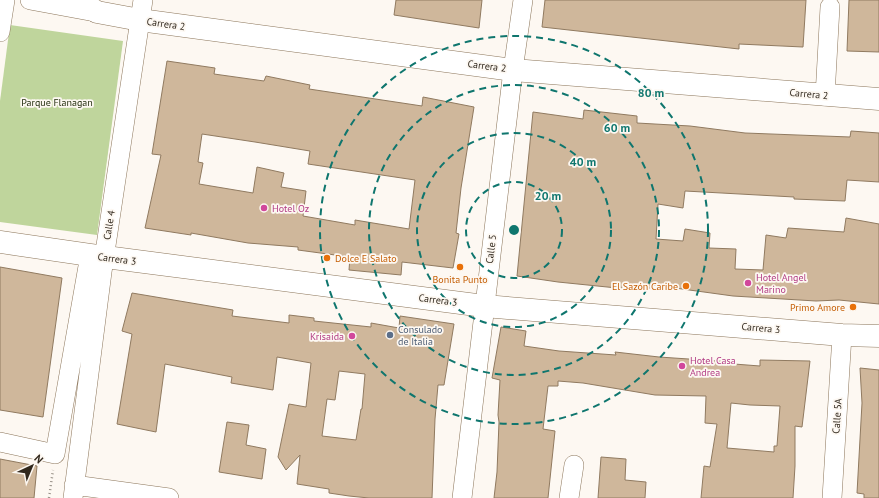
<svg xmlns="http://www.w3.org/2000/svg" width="879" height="498" viewBox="0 0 879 498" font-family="'PT Sans',sans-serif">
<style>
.green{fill:#bfd59c}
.building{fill:#cfb79b;stroke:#907a60;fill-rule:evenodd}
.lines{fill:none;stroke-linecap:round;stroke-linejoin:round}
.minor-casing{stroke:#8c765b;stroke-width:20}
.major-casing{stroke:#8c765b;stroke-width:23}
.path{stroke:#979087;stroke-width:2.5;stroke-dasharray:1 3;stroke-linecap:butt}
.minor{stroke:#fff;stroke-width:19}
.major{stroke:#fff;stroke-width:22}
.ring{fill:none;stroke:#0f766e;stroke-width:2;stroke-dasharray:7 5}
.hotel-dot{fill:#d1479c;stroke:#fdf8f2;stroke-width:1.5}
.food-dot{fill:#e8710a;stroke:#fdf8f2;stroke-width:1.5}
.service-dot{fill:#5c6f8a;stroke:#fdf8f2;stroke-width:1.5}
.labels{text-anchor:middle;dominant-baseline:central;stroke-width:3.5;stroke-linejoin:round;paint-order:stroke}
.street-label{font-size:10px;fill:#31281d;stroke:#fdf8f2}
.park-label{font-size:10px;fill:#253010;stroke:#fdf8f2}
.hotel-label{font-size:10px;fill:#b23c85;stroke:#fdf8f2;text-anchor:start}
.food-label{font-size:10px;fill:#c56008;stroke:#fdf8f2;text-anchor:end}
.service-label{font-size:10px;fill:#4e5e75;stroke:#fdf8f2;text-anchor:start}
.centre{fill:#0f766e;stroke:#fdf8f2;stroke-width:2}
.ring-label{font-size:12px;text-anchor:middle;font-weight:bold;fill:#0f766e;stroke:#fdf8f2;stroke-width:3.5;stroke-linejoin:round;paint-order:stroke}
</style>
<rect width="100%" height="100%" fill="#fdf8f2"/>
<path class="green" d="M 10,25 L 123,41 L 97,235 L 0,222 L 0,101 Z"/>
<path class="building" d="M 396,0 L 482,0 L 479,28 L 394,15 Z
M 545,0 L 806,0 L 803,47 L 739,44 L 739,49 L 542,27 Z
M 849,0 L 879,0 L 879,52 L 847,51 Z
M 167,61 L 215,68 L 214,74 L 264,81 L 266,76 L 310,85 L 309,89 L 422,106 L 423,97 L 474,107 L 461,188 L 456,233 L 459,234 L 453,268 L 402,262 L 401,275 L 349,270 L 350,257 L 298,250 L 298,247 L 248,243 L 191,233 L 191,235 L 145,228 L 161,155 L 152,154 ZM 202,134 L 255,142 L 310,151 L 308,164 L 415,180 L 409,229 L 355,220 L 355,225 L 303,216 L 306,191 L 281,187 L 284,173 L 257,167 L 253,193 L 199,184 L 203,163 L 198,162 Z
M 584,110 L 637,116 L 637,123 L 690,126 L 745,133 L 850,137 L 851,131 L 879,133 L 879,182 L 847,180 L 845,201 L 794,199 L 794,197 L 685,191 L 683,208 L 658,204 L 656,239 L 683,241 L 685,229 L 710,233 L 709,248 L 736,249 L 735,269 L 763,270 L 766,235 L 786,238 L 788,228 L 844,232 L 846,218 L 879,224 L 879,304 L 839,300 L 816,301 L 733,296 L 653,285 L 653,288 L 617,288 L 558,282 L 517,276 L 533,112 L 583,119 Z
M 0,267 L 62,278 L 43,417 L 0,410 Z
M 132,293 L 233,310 L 232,316 L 289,323 L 289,315 L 314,318 L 314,321 L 371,327 L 371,323 L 399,328 L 400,316 L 454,324 L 444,385 L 438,385 L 435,419 L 432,498 L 369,498 L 349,496 L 329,493 L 329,489 L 297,484 L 300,455 L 286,470 L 278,457 L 289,404 L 306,407 L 311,363 L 277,357 L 273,390 L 231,383 L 232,377 L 165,364 L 156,432 L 117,424 L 132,334 L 122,331 ZM 339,371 L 365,374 L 362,409 L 361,409 L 356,440 L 322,436 L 327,399 L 335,400 Z
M 501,327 L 526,331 L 524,346 L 559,351 L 616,355 L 615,352 L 659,357 L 733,362 L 734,364 L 760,366 L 760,360 L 810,361 L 802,427 L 795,426 L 795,466 L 793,498 L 701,498 L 704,466 L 710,467 L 717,424 L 705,423 L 706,396 L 655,395 L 583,383 L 558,381 L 558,386 L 548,386 L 543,429 L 555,431 L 548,498 L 494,498 L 497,472 L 499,422 L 498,415 L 500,380 L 492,378 ZM 731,403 L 750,405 L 780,406 L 777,446 L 774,446 L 774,452 L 727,448 Z
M 860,368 L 879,370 L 879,498 L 864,498 L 864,494 L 857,493 L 862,403 Z
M 227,422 L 249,425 L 246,445 L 266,449 L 262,479 L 219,472 Z
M 601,457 L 626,459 L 625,480 L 646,482 L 645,498 L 598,498 Z
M 0,459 L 37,466 L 34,498 L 0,498 Z"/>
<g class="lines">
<defs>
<path id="minor" d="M 30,0 L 95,12
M 0,32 L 5,0
M 825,96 L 830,7
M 0,442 L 55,454 L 90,255
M 74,485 L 169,498
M 73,498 L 102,272 L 143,0
M 462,498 L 513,70 L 523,0
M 569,498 L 574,465
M 832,498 L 842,335"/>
<path id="major" d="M 78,0 L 97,12 L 140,20 L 513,70 L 879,99
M 0,242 L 90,255 L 484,306 L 842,335 L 879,336"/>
</defs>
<use href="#minor" class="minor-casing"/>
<use href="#major" class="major-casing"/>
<path class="path" d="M 49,498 L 53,470"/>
<use href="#minor" class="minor"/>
<use href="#major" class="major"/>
</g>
<g class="ring">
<circle cx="514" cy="230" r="48"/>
<circle cx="514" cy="230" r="97"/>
<circle cx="514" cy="230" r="145"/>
<circle cx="514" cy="230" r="194"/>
</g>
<g class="hotel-dot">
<circle cx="264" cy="208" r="4"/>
<circle cx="748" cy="283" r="4"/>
<circle cx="352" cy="336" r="4"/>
<circle cx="682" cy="366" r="4"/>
</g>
<g class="food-dot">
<circle cx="327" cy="258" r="4"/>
<circle cx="460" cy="267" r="4"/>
<circle cx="686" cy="286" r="4"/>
<circle cx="853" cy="307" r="4"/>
</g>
<circle class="service-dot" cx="390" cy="335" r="4"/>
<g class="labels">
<g class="street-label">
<text transform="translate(166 24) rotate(8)">Carrera 2</text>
<text transform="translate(487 66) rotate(7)">Carrera 2</text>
<text transform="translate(809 94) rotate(5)">Carrera 2</text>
<text transform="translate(109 225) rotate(-81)">Calle 4</text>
<text transform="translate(491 249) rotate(-83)">Calle 5</text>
<text transform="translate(117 259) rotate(7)">Carrera 3</text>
<text transform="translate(438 300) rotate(7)">Carrera 3</text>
<text transform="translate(761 328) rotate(5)">Carrera 3</text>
<text transform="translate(837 416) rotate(-86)">Calle 5A</text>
</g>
<g class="park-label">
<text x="57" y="102">Parque Flanagan</text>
</g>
<g class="hotel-label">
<text x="272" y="208">Hotel Oz</text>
<text x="756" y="277">Hotel Angel<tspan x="756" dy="12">Marino</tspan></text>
<text x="344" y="336" text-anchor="end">Krisaida</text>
<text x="690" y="360">Hotel Casa<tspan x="690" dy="12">Andrea</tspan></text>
</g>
<g class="food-label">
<text x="335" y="258" text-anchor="start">Dolce E Salato</text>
<text x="460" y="279" text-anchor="middle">Bonita Punto</text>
<text x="678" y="286">El Sazón Caribe</text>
<text x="845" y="307">Primo Amore</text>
</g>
<g class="service-label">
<text x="398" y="329">Consulado<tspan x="398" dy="12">de Italia</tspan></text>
</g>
</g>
<circle cx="514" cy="230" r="6" class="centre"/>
<g class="ring-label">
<text x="651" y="97">80 m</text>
<text x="617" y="132">60 m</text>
<text x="583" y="166">40 m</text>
<text x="548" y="200">20 m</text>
</g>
<g transform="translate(32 466) rotate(44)" stroke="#fdf8f2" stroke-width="3" paint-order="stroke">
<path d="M0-3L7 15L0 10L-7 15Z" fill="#31281d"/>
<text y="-6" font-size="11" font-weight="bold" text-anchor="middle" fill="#31281d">N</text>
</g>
</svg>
